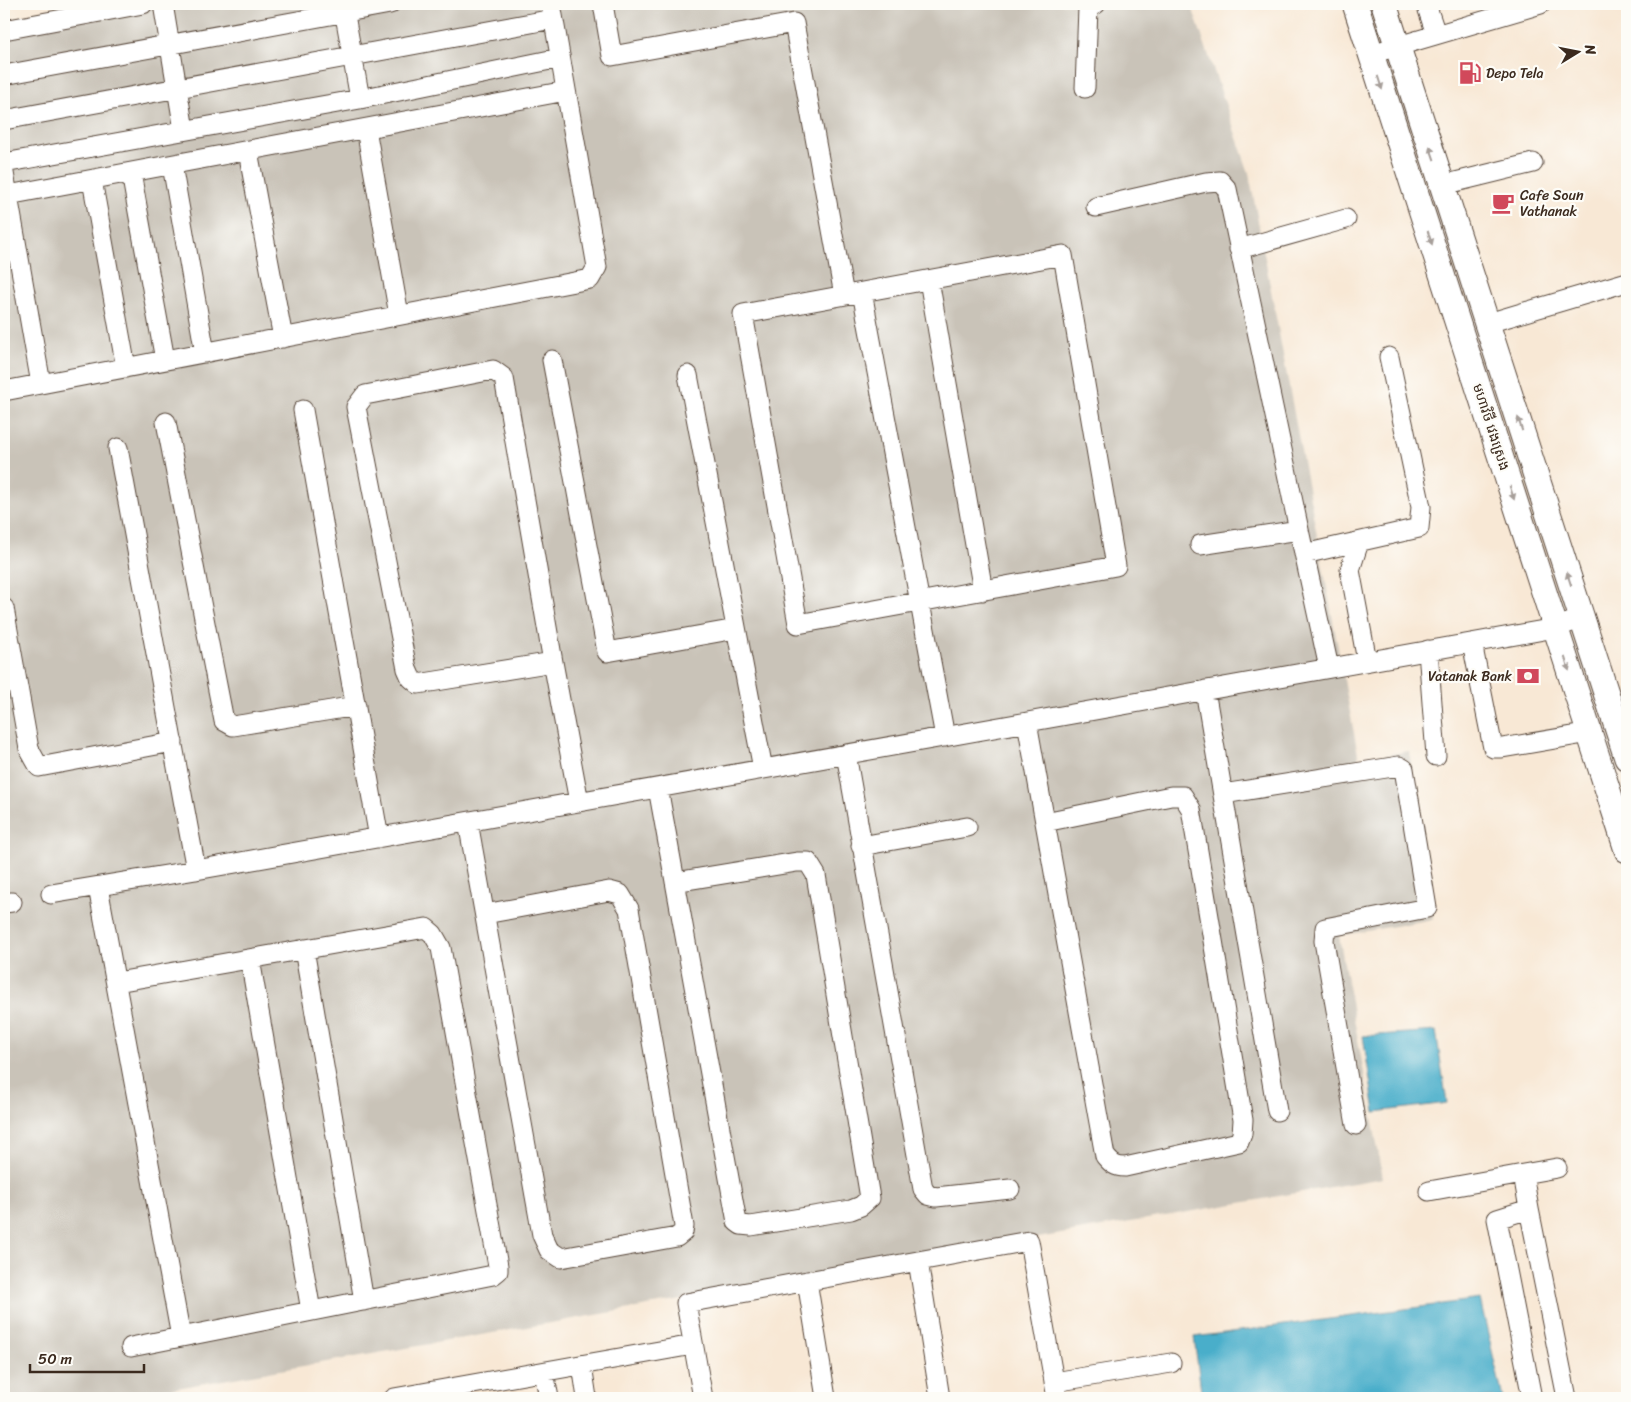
<svg xmlns="http://www.w3.org/2000/svg" width="1631" height="1402" viewBox="0 0 1631 1402" font-family="Sriracha,'Noto Sans Khmer',sans-serif">
<style>
.industrial{fill:#c9c3b8}
.water{fill:#4aaeca;stroke:#426c74}
.lines{fill:none;stroke-linecap:round;stroke-linejoin:round}
.minor-casing{stroke:#574639;stroke-width:21}
.major-casing{stroke:#574639;stroke-width:27}
.minor{stroke:#fff;stroke-width:19}
.major{stroke:#fff;stroke-width:25}
.oneway{fill:#a79f9a}
.labels{text-anchor:middle;dominant-baseline:central;stroke-width:4.5;stroke-linejoin:round;paint-order:stroke}
.poi-label{font-size:14px;fill:#3b2a1e;stroke:#fdfcf7;text-anchor:start}
.street-label{font-size:14px;fill:#3b2a1e;stroke:#fdfcf7}
</style>
<rect width="100%" height="100%" fill="#fdfcf7"/>
<filter id="ink" filterUnits="userSpaceOnUse"><feTurbulence type="fractalNoise" baseFrequency=".02" numOctaves="2"/><feDisplacementMap in="SourceGraphic" scale="10" xChannelSelector="R" yChannelSelector="G"/><feConvolveMatrix kernelMatrix="1 2 1 2 8 2 1 2 1" color-interpolation-filters="sRGB"/></filter>
<filter id="wash" filterUnits="userSpaceOnUse"><feTurbulence type="fractalNoise" baseFrequency=".0096" numOctaves="4" result="noise"/><feDisplacementMap in="SourceGraphic" scale="20" xChannelSelector="R" yChannelSelector="G"/><feGaussianBlur stdDeviation="1.12" result="paint"/><feColorMatrix in="noise" values="0 0 0 0 0 0 0 0 0 0 0 0 0 0 0 0 0 1.4 0 .05"/><feComposite in="paint" operator="in"/></filter>
<g filter="url(#wash)">
<rect width="100%" height="100%" fill="#f8e8d5"/>
<path class="industrial" d="M 158,4 L 1191,4 L 1249,173 L 1359,760 L 1409,751 L 1433,919 L 1339,936 L 1383,1178 L 119,1398 L 4,1398 L 4,31 Z"/>
<path class="water" d="M 1436,1031 L 1447,1103 L 1375,1112 L 1363,1036 Z
M 1480,1299 L 1503,1398 L 1202,1398 L 1194,1337 Z"/>
</g>
<g filter="url(#ink)">
<g class="lines">
<defs>
<path id="minor" d="M 163,4 L 184,130
M 343,4 L 360,99
M 603,4 L 612,56 L 794,23 L 844,295
M 1426,4 L 1436,34
M 4,30 L 143,4
M 1371,54 L 1541,4
M 4,75 L 390,4
M 1085,88 L 1088,8 L 1096,4
M 4,120 L 553,19
M 366,129 L 399,315
M 248,151 L 283,338
M 4,163 L 360,99 L 560,58
M 172,165 L 205,353
M 4,173 L 41,384
M 131,173 L 165,360
M 92,180 L 126,368
M 1443,185 L 1533,163
M 8,195 L 566,91
M 1096,207 L 1206,182 L 1220,181 L 1227,189 L 1299,530
M 1239,249 L 1346,219
M 1063,255 L 1116,566 L 798,624 L 743,314 Z
M 929,280 L 983,591
M 862,292 L 945,737
M 1488,323 L 1627,282
M 552,360 L 607,652 L 736,629
M 688,375 L 763,769
M 4,391 L 590,279 L 597,267 L 551,4
M 303,410 L 379,838
M 166,422 L 224,721 L 233,726 L 356,706
M 118,448 L 196,870
M 1359,542 L 1350,570 L 1367,661
M 1200,545 L 1299,530 L 1329,668
M 1304,554 L 1419,528 L 1421,507 L 1389,357
M 4,608 L 29,749 L 39,767 L 173,742
M 1472,643 L 1493,748 L 1502,748 L 1590,733
M 1428,650 L 1436,756
M 553,662 L 418,684 L 411,678 L 407,669 L 356,407 L 365,395 L 493,370 L 504,378 L 553,662 L 579,802
M 1205,690 L 1277,1111
M 1027,722 L 1105,1156 C 1112,1164 1115,1167 1125,1167 L 1239,1142 L 1242,1134 L 1243,1120 L 1191,809 L 1183,796 L 1171,796 L 1045,822
M 846,754 L 923,1189 L 928,1195 L 936,1197 L 1010,1189
M 658,788 L 737,1222 L 741,1225 L 751,1226 L 851,1210 L 861,1206 L 870,1198 L 816,875 L 808,862 L 797,862 L 675,882
M 1223,794 L 1399,766 L 1404,769 L 1427,908 L 1325,928 L 1324,941 L 1356,1125
M 468,822 L 542,1235 L 549,1250 L 561,1258 L 677,1237 L 683,1232 L 684,1226 L 629,909 L 620,894 L 609,891 L 485,914
M 861,846 L 967,827
M 98,887 L 181,1337
M 51,894 L 196,870 L 1555,628 L 1582,618
M 4,903 L 12,902
M 304,949 L 364,1301
M 250,959 L 311,1311
M 117,982 L 426,928 L 433,934 L 441,948 L 498,1266 L 498,1271 L 493,1275 L 131,1347
M 1429,1191 L 1523,1174
M 1529,1209 L 1567,1398
M 918,1261 L 940,1398
M 807,1281 L 826,1398
M 582,1365 L 587,1398
M 544,1372 L 549,1398
M 1054,1382 L 1171,1363
M 394,1398 L 693,1345
M 703,1398 L 686,1303 L 1029,1241 L 1057,1398
M 1532,1398 L 1497,1219 L 1529,1209 L 1523,1174 L 1557,1168"/>
<path id="major" d="M 1355,4 L 1627,850
M 1384,4 L 1627,758"/>
</defs>
<use href="#minor" class="minor-casing"/>
<use href="#major" class="major-casing"/>
<use href="#minor" class="minor"/>
<use href="#major" class="major"/>
</g>
<defs><path id="oneway-solid" d="M-6-.8H1V-3.2L6.5 0L1 3.2V.8H-6Z" transform="scale(1.25)"/></defs>
<g class="oneway">
<use href="#oneway-solid" transform="translate(1380 83) rotate(72)"/>
<use href="#oneway-solid" transform="translate(1432 153) rotate(-109)"/>
<use href="#oneway-solid" transform="translate(1430 238) rotate(72)"/>
<use href="#oneway-solid" transform="translate(1520 424) rotate(-108)"/>
<use href="#oneway-solid" transform="translate(1512 493) rotate(72)"/>
<use href="#oneway-solid" transform="translate(1569 579) rotate(-108)"/>
<use href="#oneway-solid" transform="translate(1567 664) rotate(72)"/>
</g>
</g>
<defs>
<symbol id="fuel-bare" viewBox="-9 -9 18 18"><path d="M-5.5-6h7V0h2V4h1.3V-2.5L3-4.5l.8-.8L6-3V5H2.5V1h-1V6h-7ZM-4.2-4.7v3.2H.2V-4.7Z" fill="#d1495b" stroke="#fdfcf7" stroke-width="2.5" paint-order="stroke"/></symbol>
<symbol id="cafe-bare" viewBox="-9 -9 18 18"><path d="M-5.5-4.5H6V0H3Q3 3.5 0 3.5H-2.5Q-5.5 3.5-5.5 0ZM3-3.2v2h1.7v-2ZM-6 4.5H4V6H-6Z" fill="#d1495b" stroke="#fdfcf7" stroke-width="2.5" paint-order="stroke"/></symbol>
<symbol id="bank-bare" viewBox="-9 -9 18 18"><path d="M-6-4H6V4H-6ZM0-2.3a2.3 2.3 0 1 0 0 4.6a2.3 2.3 0 1 0 0-4.6Z" fill="#d1495b" stroke="#fdfcf7" stroke-width="2.5" paint-order="stroke"/></symbol>
</defs>
<g fill-rule="evenodd">
<use href="#fuel-bare" x="1454" y="57" width="32" height="32"/>
<use href="#cafe-bare" x="1487" y="187" width="32" height="32"/>
<use href="#bank-bare" x="1512" y="660" width="32" height="32"/>
</g>
<g class="labels">
<g class="poi-label">
<text x="1486" y="73">Depo Tela</text>
<text x="1520" y="195">Cafe Soun<tspan x="1520" dy="16">Vathanak</tspan></text>
<text x="1512" y="676" text-anchor="end">Vatanak Bank</text>
</g>
<g class="street-label">
<text transform="translate(1491 427) rotate(72)">មហាវិថី វេងស្រេង</text>
</g>
</g>
<rect width="1631" height="1402" fill="none" stroke="#fdfcf7" stroke-width="20"/>
<g transform="translate(1578 52) rotate(80)" stroke="#fdfcf7" stroke-width="4" paint-order="stroke">
<path d="M0-4L9 19L0 12L-9 19Z" fill="#3b2a1e"/>
<text y="-8" font-size="14" font-weight="bold" text-anchor="middle" fill="#3b2a1e">N</text>
</g>
<path d="M30 1364v8h114v-8" fill="none" stroke="#3b2a1e" stroke-width="2.5"/>
<text x="38" y="1364" font-size="15" fill="#3b2a1e" stroke="#fdfcf7" stroke-width="4" paint-order="stroke">50 m</text>
</svg>
